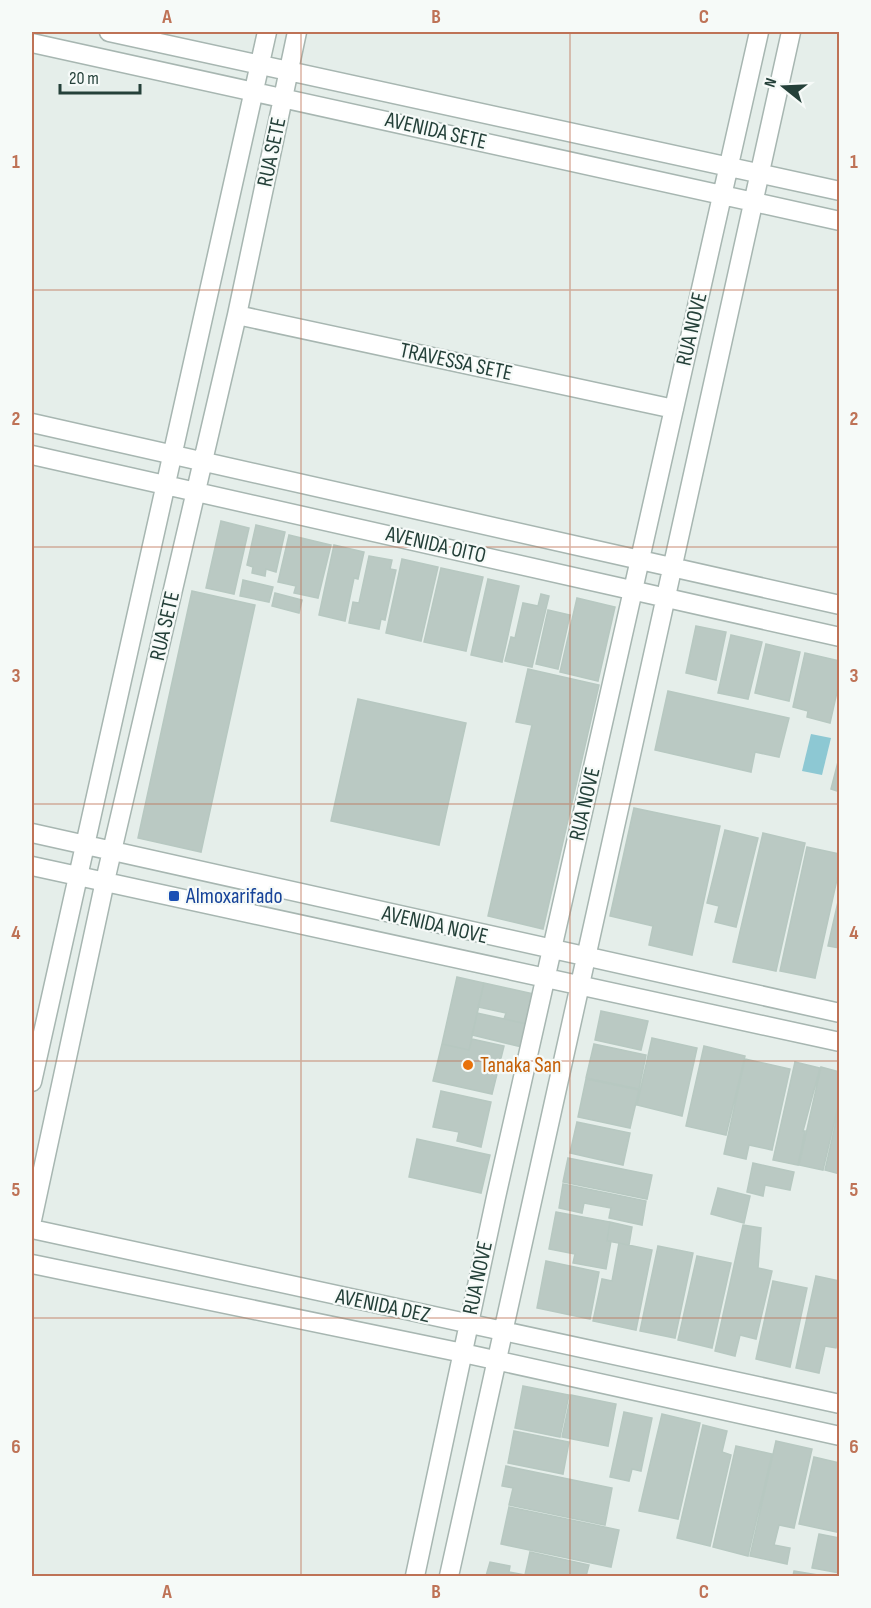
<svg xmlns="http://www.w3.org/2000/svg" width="871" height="1608" viewBox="0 0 871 1608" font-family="'Sofia Sans Condensed',sans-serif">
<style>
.water{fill:#8dc8d3}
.building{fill:#bac9c3;stroke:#b7c8c1;stroke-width:1.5}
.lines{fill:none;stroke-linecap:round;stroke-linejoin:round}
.minor-casing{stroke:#a7b6b1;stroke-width:21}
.minor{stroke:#fff;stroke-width:18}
.grid{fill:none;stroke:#be7256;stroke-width:1.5;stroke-opacity:0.55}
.transit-dot{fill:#1a4fb4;stroke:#f6faf8;stroke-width:2}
.food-dot{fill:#e8710a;stroke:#f6faf8;stroke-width:2}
.labels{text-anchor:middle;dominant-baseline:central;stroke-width:4.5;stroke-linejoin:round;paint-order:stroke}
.street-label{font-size:22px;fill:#244039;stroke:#f6faf8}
.transit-label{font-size:22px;fill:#164399;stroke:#f6faf8;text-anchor:start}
.food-label{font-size:22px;fill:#c56008;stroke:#f6faf8;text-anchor:start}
.neatline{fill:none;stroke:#be7256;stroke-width:2}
.grid-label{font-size:20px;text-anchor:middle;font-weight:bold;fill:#be7256}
</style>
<rect width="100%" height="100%" fill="#e5eeea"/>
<path class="water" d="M 811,734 L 831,738 L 822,775 L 802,771 Z"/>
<path class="building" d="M 221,521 L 249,528 L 234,594 L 206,588 Z
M 256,525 L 285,532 L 276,572 L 266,569 L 265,576 L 252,573 L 253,567 L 247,565 Z
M 289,535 L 331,545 L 318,598 L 294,593 L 296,586 L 278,582 Z
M 334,545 L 364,552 L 358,579 L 354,578 L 345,621 L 319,615 Z
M 369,556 L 392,560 L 390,569 L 396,570 L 385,620 L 381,619 L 379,629 L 349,623 L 353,602 L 359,603 Z
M 402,559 L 438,567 L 421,641 L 386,633 Z
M 441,568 L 483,577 L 466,651 L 424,642 Z
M 488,579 L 519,586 L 502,662 L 471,655 Z
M 243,580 L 273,587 L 269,602 L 240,596 Z
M 192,591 L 255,605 L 201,852 L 138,838 Z
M 275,593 L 302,600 L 299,613 L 272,606 Z
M 541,594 L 549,596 L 532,667 L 505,661 L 511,637 L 515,638 L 523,603 L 538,606 Z
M 577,598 L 615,607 L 598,681 L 560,672 Z
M 548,610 L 570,615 L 558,669 L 536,664 Z
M 696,626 L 726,632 L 716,680 L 686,673 Z
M 731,635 L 762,642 L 748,699 L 718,693 Z
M 766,644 L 800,652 L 789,701 L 755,693 Z
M 805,653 L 840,661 L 840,679 L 830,723 L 807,717 L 808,711 L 793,707 Z
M 528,669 L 599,685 L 543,929 L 488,916 L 532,725 L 516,722 Z
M 668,691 L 789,718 L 779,757 L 755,752 L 751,772 L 655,750 Z
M 358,699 L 466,723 L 439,845 L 331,821 Z
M 840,754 L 840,792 L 831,789 Z
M 634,808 L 720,826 L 692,955 L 649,945 L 653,926 L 610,916 Z
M 725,830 L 758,838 L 736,927 L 715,922 L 719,906 L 707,903 Z
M 763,833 L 805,843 L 776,971 L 733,962 Z
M 807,847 L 840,854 L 840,866 L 815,978 L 780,971 Z
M 840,893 L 840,948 L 828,946 Z
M 457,977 L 484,983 L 469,1050 L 442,1044 Z
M 484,983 L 534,994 L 527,1024 L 504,1019 L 506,1013 L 478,1007 Z
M 601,1011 L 648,1021 L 641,1050 L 595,1040 Z
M 477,1013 L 527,1024 L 522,1047 L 472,1035 Z
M 652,1038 L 697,1048 L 682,1116 L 637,1105 Z
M 472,1039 L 504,1046 L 492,1094 L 433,1081 L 442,1044 L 469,1050 Z
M 594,1044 L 646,1055 L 639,1089 L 586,1078 Z
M 704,1046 L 745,1056 L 726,1135 L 686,1126 Z
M 745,1059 L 790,1069 L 772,1150 L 749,1145 L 746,1159 L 724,1154 Z
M 795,1062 L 820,1068 L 803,1131 L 805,1131 L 798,1165 L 773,1160 Z
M 821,1067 L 840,1072 L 840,1098 L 823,1170 L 799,1165 Z
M 586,1079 L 639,1090 L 630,1128 L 578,1117 Z
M 441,1091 L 491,1102 L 481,1147 L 457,1141 L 459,1132 L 433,1127 Z
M 840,1104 L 840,1174 L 825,1170 Z
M 577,1122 L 630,1133 L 623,1165 L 570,1153 Z
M 417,1139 L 490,1155 L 481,1193 L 409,1177 Z
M 568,1158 L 652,1175 L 647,1199 L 563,1182 Z
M 753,1163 L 794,1172 L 790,1190 L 765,1185 L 763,1196 L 747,1192 Z
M 563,1184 L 646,1201 L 642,1225 L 609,1218 L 611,1208 L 584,1203 L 582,1213 L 559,1208 Z
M 718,1188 L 750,1196 L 744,1223 L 711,1214 Z
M 556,1212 L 610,1222 L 607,1241 L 611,1241 L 606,1269 L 573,1263 L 575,1254 L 549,1249 Z
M 610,1222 L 632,1227 L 629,1245 L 607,1241 Z
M 743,1225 L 761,1228 L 758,1268 L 772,1271 L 756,1339 L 740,1335 L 735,1356 L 715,1351 Z
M 619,1243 L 652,1250 L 636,1330 L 593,1321 L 602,1279 L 612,1281 Z
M 658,1246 L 693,1253 L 675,1338 L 640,1331 Z
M 697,1256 L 731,1263 L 712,1348 L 678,1340 Z
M 546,1261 L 599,1272 L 590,1319 L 537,1308 Z
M 816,1276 L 840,1281 L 840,1333 L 836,1348 L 825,1346 L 819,1373 L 796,1368 Z
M 773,1281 L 807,1288 L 790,1367 L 756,1359 Z
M 523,1386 L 569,1395 L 560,1437 L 515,1428 Z
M 571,1395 L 616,1404 L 608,1446 L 562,1437 Z
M 624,1412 L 652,1418 L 641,1471 L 632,1469 L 629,1481 L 610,1477 Z
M 662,1414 L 700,1423 L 678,1519 L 639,1511 Z
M 703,1425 L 727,1431 L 722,1452 L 731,1455 L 710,1546 L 677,1538 Z
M 514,1431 L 569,1442 L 563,1474 L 508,1463 Z
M 776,1441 L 812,1449 L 794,1528 L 779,1525 L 774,1545 L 790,1548 L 787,1564 L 750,1556 Z
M 736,1446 L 772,1454 L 748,1556 L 713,1547 Z
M 814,1457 L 840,1463 L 840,1521 L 837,1532 L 799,1524 Z
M 506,1466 L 612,1488 L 605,1525 L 509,1505 L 513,1488 L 502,1486 Z
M 509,1507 L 619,1530 L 611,1567 L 501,1544 Z
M 819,1534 L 840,1538 L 840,1573 L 812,1568 Z
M 530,1552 L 589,1565 L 586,1576 L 486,1576 L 490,1562 L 510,1566 L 509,1572 L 525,1575 Z
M 794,1571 L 824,1576 L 793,1576 Z"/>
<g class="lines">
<defs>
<path id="minor" d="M 109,32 L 840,191
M 32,43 L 840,221
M 237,315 L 674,409
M 32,423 L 840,605
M 32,455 L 840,637
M 32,833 L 840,1013
M 32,866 L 840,1042
M 32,1082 L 267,32
M 32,1220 L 105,881 L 237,315 L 297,32
M 32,1229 L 840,1404
M 32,1264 L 463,1353 L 840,1436
M 415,1576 L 496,1197 L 759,32
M 449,1576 L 791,32"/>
</defs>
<use href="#minor" class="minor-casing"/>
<use href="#minor" class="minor"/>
</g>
<path class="grid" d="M 301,32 L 301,1576M 570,32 L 570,1576M 32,290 L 840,290M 32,547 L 840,547M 32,804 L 840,804M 32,1061 L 840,1061M 32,1318 L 840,1318"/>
<rect class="transit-dot" x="168" y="890" width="12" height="12" rx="3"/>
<circle class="food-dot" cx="468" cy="1065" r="6"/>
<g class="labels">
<g class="street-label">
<text transform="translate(436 131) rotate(13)">AVENIDA SETE</text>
<text transform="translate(272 152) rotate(-78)">RUA SETE</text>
<text transform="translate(692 329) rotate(-77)">RUA NOVE</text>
<text transform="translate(456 362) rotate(12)">TRAVESSA SETE</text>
<text transform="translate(436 545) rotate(13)">AVENIDA OITO</text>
<text transform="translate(165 626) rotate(-77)">RUA SETE</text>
<text transform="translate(585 804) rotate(-77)">RUA NOVE</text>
<text transform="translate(435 925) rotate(13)">AVENIDA NOVE</text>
<text transform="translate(478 1278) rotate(-78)">RUA NOVE</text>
<text transform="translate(383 1306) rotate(12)">AVENIDA DEZ</text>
</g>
<g class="transit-label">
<text x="186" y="896">Almoxarifado</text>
</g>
<g class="food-label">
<text x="480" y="1065">Tanaka San</text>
</g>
</g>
<rect width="871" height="1608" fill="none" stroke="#f6faf8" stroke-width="66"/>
<g transform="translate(784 87) rotate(288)" stroke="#f6faf8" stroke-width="4.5" paint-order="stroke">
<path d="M0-4.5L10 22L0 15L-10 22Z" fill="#244039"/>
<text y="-9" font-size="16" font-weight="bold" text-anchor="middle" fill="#244039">N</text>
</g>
<path d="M60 84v9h80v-9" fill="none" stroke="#244039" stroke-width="3"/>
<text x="69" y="84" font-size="18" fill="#244039" stroke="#f6faf8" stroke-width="4.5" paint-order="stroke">20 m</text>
<rect x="33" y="33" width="805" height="1542" class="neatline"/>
<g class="grid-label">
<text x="167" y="23">A</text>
<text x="436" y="23">B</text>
<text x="704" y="23">C</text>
<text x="16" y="168">1</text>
<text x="854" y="168">1</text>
<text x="16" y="425">2</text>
<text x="854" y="425">2</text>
<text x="16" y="682">3</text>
<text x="854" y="682">3</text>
<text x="16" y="939">4</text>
<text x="854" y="939">4</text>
<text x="16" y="1196">5</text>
<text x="854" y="1196">5</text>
<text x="16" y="1453">6</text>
<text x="854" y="1453">6</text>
<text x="167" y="1598">A</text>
<text x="436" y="1598">B</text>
<text x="704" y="1598">C</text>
</g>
</svg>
